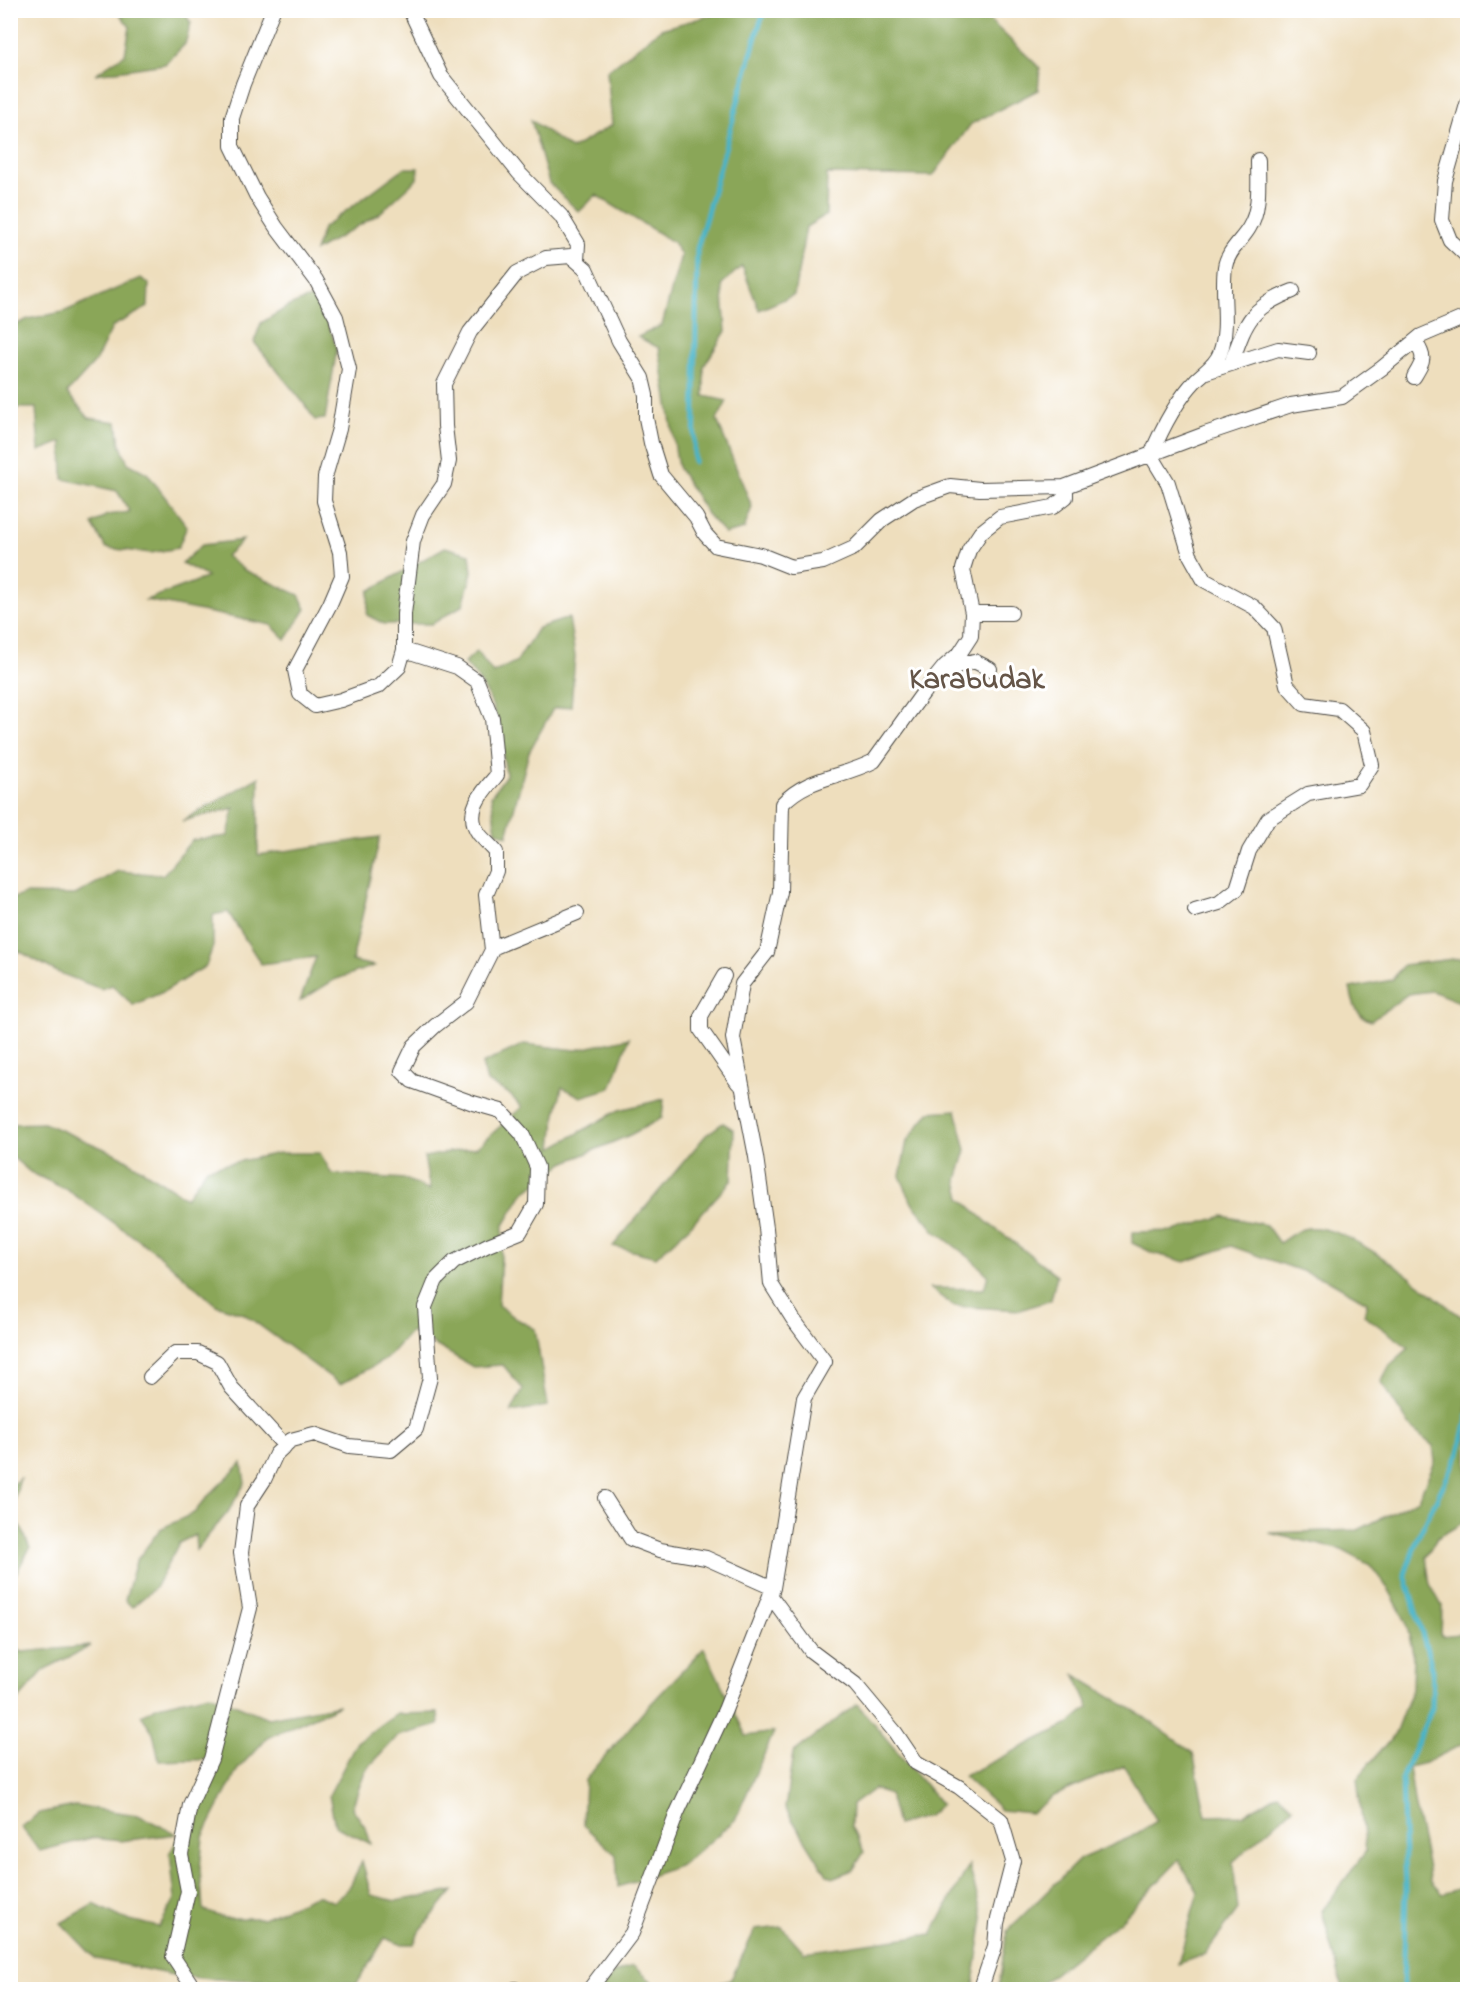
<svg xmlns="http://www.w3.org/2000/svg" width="1478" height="2000" viewBox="0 0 1478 2000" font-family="'Indie Flower',sans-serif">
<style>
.forest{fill:#8aa659;stroke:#5a6842;stroke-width:1.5}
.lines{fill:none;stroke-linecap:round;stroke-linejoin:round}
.stream{stroke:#4ab4c7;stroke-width:5}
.street-casing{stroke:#484641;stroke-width:16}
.street{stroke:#fff;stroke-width:14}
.labels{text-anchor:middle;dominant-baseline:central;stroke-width:6;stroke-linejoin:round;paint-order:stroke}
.quarter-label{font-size:30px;font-weight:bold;fill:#655548;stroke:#fff}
</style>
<rect width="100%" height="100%" fill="#fff"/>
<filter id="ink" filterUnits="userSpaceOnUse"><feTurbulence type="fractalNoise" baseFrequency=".0167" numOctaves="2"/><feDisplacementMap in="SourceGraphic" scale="12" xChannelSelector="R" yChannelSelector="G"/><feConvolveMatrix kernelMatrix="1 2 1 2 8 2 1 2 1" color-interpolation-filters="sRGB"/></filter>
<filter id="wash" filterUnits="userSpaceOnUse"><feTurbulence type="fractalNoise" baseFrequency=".008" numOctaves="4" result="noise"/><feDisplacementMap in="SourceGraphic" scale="24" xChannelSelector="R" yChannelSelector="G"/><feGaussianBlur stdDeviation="1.35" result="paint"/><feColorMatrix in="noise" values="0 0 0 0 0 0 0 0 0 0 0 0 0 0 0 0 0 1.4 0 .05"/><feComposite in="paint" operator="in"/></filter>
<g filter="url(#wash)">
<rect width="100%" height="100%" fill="#eedebd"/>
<path class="forest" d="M 714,10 L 980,11 L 1040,68 L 1038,90 L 971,124 L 933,176 L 827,174 L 826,215 L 806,227 L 794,295 L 759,310 L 742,266 L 722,284 L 726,331 L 704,366 L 704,396 L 727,401 L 717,420 L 752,507 L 744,529 L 725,534 L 707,514 L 678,467 L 659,348 L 638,337 L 662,325 L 681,255 L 673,242 L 596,195 L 579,212 L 549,183 L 531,120 L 571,149 L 612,125 L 607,71 L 661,29 L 712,15 Z
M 117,11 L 183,11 L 191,23 L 185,44 L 165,64 L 95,74 L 125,54 L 130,27 Z
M 404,168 L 418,168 L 417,179 L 379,214 L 315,251 L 323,228 Z
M 141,278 L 149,284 L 148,307 L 113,326 L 95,362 L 67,393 L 89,418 L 117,422 L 120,444 L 128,463 L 147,473 L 187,526 L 178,548 L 151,553 L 106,548 L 92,524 L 107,515 L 130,512 L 117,491 L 63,479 L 62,442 L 39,451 L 36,408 L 10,408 L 11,327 L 28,319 L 63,312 Z
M 312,297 L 322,306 L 337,349 L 325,419 L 315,420 L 302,401 L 254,342 L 261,323 L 289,306 Z
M 243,540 L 226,556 L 244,570 L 299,595 L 306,609 L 286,640 L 271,625 L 146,600 L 208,577 L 182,563 L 202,545 Z
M 445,547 L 470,554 L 472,572 L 463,605 L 432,624 L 384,624 L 367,615 L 369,591 Z
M 569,618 L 575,656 L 571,706 L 553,709 L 529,752 L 507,836 L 496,831 L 491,796 L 506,775 C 499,730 499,697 464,663 L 477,651 L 493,673 L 517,661 L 538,628 Z
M 259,777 L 258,855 L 380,837 L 352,961 L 374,966 L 334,980 L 300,1001 L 316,957 L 261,964 L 228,912 L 213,915 L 213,946 L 206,966 L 163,992 L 133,1005 L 112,985 L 101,989 L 57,972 L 19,951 L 11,955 L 11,899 L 25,894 L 75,895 L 118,871 L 163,875 L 192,840 L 228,836 L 234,808 L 182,821 Z
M 1461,958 L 1467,960 L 1467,1005 L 1432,991 L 1408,994 L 1371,1021 C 1355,1015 1353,1003 1350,988 L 1392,980 L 1403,965 Z
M 629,1038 L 611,1088 L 581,1097 L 562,1087 L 555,1119 L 552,1148 L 619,1110 L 664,1099 L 662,1118 L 630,1135 L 564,1163 L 523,1193 L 503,1227 L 498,1305 L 517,1319 L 535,1329 L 548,1406 L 511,1412 L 523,1389 L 503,1365 L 473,1367 L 411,1331 L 385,1360 L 340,1384 L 244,1314 L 216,1305 L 157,1253 L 67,1190 L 30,1172 L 11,1156 L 11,1124 L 44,1123 L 121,1156 L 186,1198 L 207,1168 L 279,1153 L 320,1153 L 332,1174 L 405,1179 L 430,1190 L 424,1157 L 477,1147 L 522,1107 L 508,1093 L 487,1082 L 482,1064 L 524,1044 L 576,1050 Z
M 956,1110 L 966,1150 L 957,1180 L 961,1198 L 988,1223 L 1057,1275 L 1051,1300 L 1020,1310 L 953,1306 L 930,1288 L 984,1289 L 988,1275 L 970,1258 L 935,1231 L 912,1203 L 900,1176 L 907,1141 L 929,1112 Z
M 723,1123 L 734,1130 L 732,1180 L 689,1227 L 656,1257 L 613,1246 L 706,1135 Z
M 1223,1216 L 1266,1225 L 1279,1243 C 1286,1239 1295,1231 1303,1229 C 1342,1217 1425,1289 1456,1313 L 1467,1320 L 1467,1517 L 1461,1524 L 1437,1538 L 1426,1557 L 1430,1584 L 1442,1606 L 1441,1636 L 1467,1633 L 1467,1742 L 1425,1763 L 1409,1767 L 1415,1807 L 1431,1882 L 1442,1894 L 1467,1886 L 1467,1989 L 1343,1989 L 1322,1911 L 1366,1851 L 1357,1779 L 1395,1733 L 1412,1688 L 1413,1654 L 1406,1622 L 1389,1590 L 1370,1565 L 1342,1550 L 1269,1533 L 1358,1530 L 1386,1516 L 1418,1499 L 1435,1462 L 1433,1446 L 1411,1428 L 1381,1382 L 1390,1365 L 1409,1348 L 1364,1315 L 1367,1302 L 1330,1281 L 1231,1246 L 1185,1262 L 1153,1253 L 1132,1243 L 1133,1232 L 1174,1231 Z
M 242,1463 L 245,1483 L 228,1512 L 196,1550 L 195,1535 L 179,1543 L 155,1588 L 132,1607 L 125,1600 L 136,1561 L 160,1529 L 194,1513 L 208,1496 Z
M 20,1478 L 11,1515 L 22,1529 L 30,1548 L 11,1582 L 11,1486 Z
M 11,1645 L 22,1652 L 91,1646 L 45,1669 L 11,1708 Z
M 704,1648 L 746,1736 L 774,1732 L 735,1820 L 699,1851 L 679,1866 L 618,1887 L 616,1855 L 583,1825 L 585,1780 L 644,1711 Z
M 1075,1675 L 1140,1714 L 1193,1753 L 1206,1816 L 1243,1815 L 1278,1794 L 1293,1807 L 1233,1862 L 1238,1910 L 1205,1954 L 1178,1964 L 1198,1892 L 1179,1860 L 1121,1920 L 1035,1989 L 1001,1989 L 999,1985 L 1007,1931 L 1080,1859 L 1131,1837 L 1157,1821 L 1124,1766 L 1054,1796 L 1031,1813 L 1001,1810 L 964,1776 L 1069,1724 L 1089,1707 Z
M 210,1694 L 268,1718 L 340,1705 L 267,1738 L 238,1769 L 203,1837 L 200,1869 L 203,1910 L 224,1918 L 263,1918 L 317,1895 L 334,1902 L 350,1886 L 362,1861 L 371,1895 L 396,1901 L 453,1891 L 419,1932 L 414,1944 L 400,1944 L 385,1938 L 357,1983 L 210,1979 L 173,1975 L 96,1959 L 61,1923 L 94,1904 L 122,1918 L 159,1927 L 175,1899 L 170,1853 L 221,1759 L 159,1761 L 153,1732 L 141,1715 L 158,1706 Z
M 857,1704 L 941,1804 L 928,1816 L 897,1825 L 889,1794 L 874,1789 L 852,1805 L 851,1826 L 864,1852 L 853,1870 L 832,1878 L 827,1875 L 785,1808 L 793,1753 Z
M 438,1713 L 439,1725 L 398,1736 L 365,1771 L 352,1808 L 366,1828 L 371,1844 L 335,1826 L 329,1795 L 357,1742 L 397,1714 Z
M 75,1806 L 138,1815 L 177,1834 L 121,1841 L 91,1838 L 40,1851 L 21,1827 L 39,1813 Z
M 969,1865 L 983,1919 L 974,1976 L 975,1989 L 696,1989 L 731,1979 L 755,1930 L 782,1927 L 804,1952 L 932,1934 Z
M 633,1966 L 661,1989 L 600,1989 L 614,1973 Z"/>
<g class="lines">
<path class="stream" d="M 694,462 L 697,249 L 758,29 L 765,10
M 1403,1990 L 1406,1887 L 1402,1777 L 1432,1708 L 1433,1671 L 1405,1574 L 1419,1535 L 1459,1453 L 1468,1416"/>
</g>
</g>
<g filter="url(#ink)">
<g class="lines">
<defs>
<path id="street" d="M 273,10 L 243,84 L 232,118 L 232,146 L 257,197 L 276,227 L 316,280 L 336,317 L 349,369 L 339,429 L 325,477 L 324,501 L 340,552 L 342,576 L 330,604 L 295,670 L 300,694 L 315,706 L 341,700 L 379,686 L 399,667 L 404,650 L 404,614 L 413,541 L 423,515 L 444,484 L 449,461 L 445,426 L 444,384 L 470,332 L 517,273 L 546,258 L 571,256 L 586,269 L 619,341 L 642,378 L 646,395 L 646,418 L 651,443 L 661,475 L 696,517 L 705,534 L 716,546 L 761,555 L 791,567 L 823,562 L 854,548 L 882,520 L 914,499 L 950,486 L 980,489 L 1064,487 L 1066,491 L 1066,497 L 1053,507 L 1000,517 L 981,532 L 969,550 L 963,569 L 972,613 L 971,636 L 960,653 L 945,666 L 923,693 L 874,761 C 842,778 808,776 782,804 L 780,892 L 767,952 L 742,984 L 733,1038 L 756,1157 L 766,1228 L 771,1284 L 793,1319 L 825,1362 L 804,1398 L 773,1588 L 725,1710 L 677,1813 L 632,1933 L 589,1990
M 410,10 L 441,76 L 519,173 L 561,216 L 578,244 L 577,261
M 1468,101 L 1445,181 L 1442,220 L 1450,240 L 1468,257
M 1231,364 C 1246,322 1249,308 1293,291
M 1206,372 L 1278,349 L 1309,353
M 1414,377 C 1424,360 1426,358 1415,341
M 1064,487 L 1205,434 L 1291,405 L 1342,397 L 1382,368 L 1421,336 L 1468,316
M 972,613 L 1011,613
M 946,675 L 957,666 L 974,661 L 990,669
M 1195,910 L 1219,903 L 1237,889 L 1249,851 L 1268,819 L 1308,794 L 1359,785 L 1372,765 L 1364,731 L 1339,709 L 1304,704 L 1287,685 L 1274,628 L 1254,607 L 1204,580 L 1190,555 L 1168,483 L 1151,455 C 1162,428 1175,402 1196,380 C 1204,372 1216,365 1220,353 C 1230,326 1221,295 1225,267 C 1227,252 1242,240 1249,228 C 1261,209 1258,182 1258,160
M 492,948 L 577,913
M 724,976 L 701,1016 L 701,1030 L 738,1083
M 150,1377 L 175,1353 L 198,1353 L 217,1362 L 231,1387 L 285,1446
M 605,1498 L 631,1539 L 660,1550 L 706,1558 L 773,1588
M 770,1595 L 811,1651 L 855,1684 L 895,1732 L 916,1763 L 959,1787 L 1001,1820 L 1013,1861 L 997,1923 L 995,1946 L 983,1982 L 985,1990
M 515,1989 L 515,1990
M 195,1990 L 173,1957 L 188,1891 L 181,1854 L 190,1805 L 211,1759 L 250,1608 L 241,1553 L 247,1506 L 264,1480 L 276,1454 L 291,1440 L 314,1434 L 349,1446 L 391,1450 L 416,1429 L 430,1378 L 425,1307 L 436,1280 L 454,1262 L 488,1245 L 520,1232 L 536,1204 L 537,1167 L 522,1134 L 501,1111 L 473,1103 L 412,1081 L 402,1071 L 414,1046 L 435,1026 L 466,1002 L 492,950 L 486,895 L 496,871 L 496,852 C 491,846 484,840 479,834 C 463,812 483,791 497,775 L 492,718 L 477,681 L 457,667 L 404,650"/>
</defs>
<use href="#street" class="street-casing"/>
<use href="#street" class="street"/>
</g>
</g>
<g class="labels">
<g class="quarter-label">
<text x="977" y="681">Karabudak</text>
</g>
</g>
<rect width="1478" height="2000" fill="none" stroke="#fff" stroke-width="36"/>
</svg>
